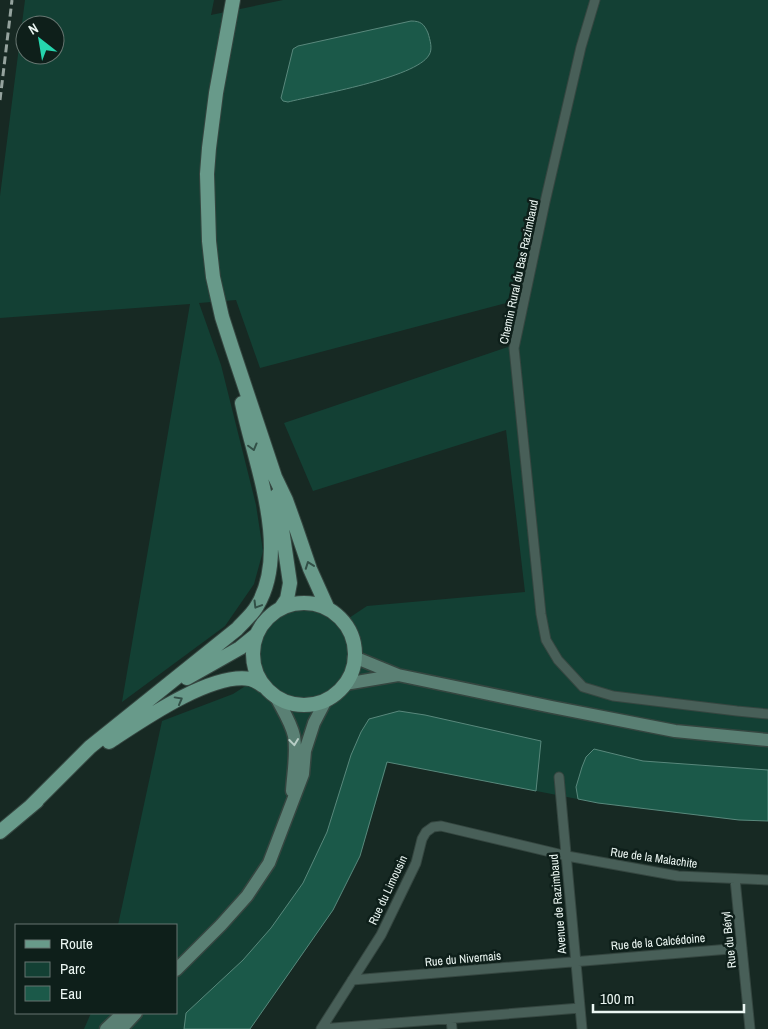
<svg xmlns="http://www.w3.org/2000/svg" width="768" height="1029" viewBox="0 0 768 1029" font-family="'Archivo Narrow',sans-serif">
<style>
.green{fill:#134034;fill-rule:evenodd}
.water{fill:#1b5949;stroke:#59887c}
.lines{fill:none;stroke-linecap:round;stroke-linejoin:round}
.street-casing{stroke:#354640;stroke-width:11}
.secondary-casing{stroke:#354640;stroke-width:15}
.primary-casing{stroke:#354640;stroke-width:16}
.street{stroke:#485f58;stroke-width:9}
.secondary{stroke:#5a8074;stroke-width:12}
.primary{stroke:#689a8a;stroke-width:14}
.rail{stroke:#95a39e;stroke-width:3;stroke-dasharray:8 4;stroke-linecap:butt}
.oneway{stroke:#325047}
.oneway2{stroke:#b8cdc6}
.labels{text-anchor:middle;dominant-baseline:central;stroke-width:5;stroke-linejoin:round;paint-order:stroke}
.street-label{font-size:12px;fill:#ebf6f2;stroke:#0e1f1a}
</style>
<rect width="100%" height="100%" fill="#172923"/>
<path class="green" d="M 25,0 L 214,0 L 211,15 L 283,0 L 768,0 L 768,821 L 739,820 L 598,803 L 388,762 L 360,856 L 333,910 L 250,1029 L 84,1029 L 91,1013 L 176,1013 L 176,925 L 118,925 L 162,721 L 233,694 L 264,674 C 261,666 259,659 260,651 C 263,612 311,596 337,626 L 367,606 L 525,592 L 506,430 L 313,491 L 284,423 L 514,345 L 521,299 L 260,368 L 236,300 L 199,303 L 221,365 L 256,505 L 263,551 L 254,584 L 225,626 L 122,702 L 190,304 L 0,318 L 0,196 ZM 25,25 L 55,25 L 55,55 L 25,55 Z"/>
<path class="water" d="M 411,21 C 421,21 424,24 428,33 C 430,40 433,49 429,55 C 416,78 315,95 288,102 L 283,101 L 281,98 L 293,49 L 298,46 Z
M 399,711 L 425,715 L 541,741 L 536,791 L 387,762 L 360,856 L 333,910 L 250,1029 L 184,1029 L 186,1013 L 243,960 L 271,928 L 303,883 L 327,832 L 351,755 L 361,732 L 369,719 Z
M 594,749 L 643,761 L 768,770 L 768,821 L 739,820 L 598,803 L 578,799 L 576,787 L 582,767 L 586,757 Z"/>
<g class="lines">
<defs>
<path id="street" d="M 595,0 L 581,47 L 545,202 L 514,348 L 541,614 L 546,640 L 558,660 L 583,687 L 613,696 L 737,711 L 768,714
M 559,777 L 582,1029
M 735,879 L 750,1029
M 352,980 L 742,948
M 451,1019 L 452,1029
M 321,1029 L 381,935 L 416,863 L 422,839 L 426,832 L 433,827 L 441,826 L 567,856 L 678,876 L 768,880
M 321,1029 L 580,1008"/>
<path id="secondary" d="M 354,657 L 398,675 L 552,707 L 675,731 L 768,740
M 345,684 L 398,675
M 276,697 C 282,709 291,722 294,736 C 297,754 293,773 292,791
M 176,970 L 221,925 L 247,896 L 269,863 L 303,774 L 305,751 L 314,723 L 326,700
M 106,1029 L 123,1013
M 121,1029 L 136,1013"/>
<path id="primary" d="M 233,0 L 216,93 L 209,148 L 207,174 L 209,241 L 213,277 L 222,317 L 232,348 L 275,477 L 286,500 L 295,525 L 310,569 L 328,609
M 277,495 L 290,583 L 287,599 L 281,608
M253 654a51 51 0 1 1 102 0a51 51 0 1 1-102 0Z
M 187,678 L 240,648 L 256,635
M 109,742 C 141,721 211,672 250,679 C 255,680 259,683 263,686
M 31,806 L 90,747 L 237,629 C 244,621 252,615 257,606 C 291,550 254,462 242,403
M 0,832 L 37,801"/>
</defs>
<use href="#street" class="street-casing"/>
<use href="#secondary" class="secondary-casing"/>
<use href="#primary" class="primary-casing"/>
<use href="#street" class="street"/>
<use href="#secondary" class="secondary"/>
<use href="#primary" class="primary"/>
<path class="rail" d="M 0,100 L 12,0"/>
</g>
<defs><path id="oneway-chevron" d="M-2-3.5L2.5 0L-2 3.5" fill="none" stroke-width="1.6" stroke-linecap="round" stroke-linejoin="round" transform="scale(1.25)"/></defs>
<g class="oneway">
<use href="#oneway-chevron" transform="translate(253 447) rotate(75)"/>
<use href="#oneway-chevron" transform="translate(309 565) rotate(-110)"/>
<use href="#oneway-chevron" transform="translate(257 605) rotate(121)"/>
<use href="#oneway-chevron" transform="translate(179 700) rotate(-29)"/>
</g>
<use class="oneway2" href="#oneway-chevron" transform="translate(294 742) rotate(83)"/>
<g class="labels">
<g class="street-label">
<text transform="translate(519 272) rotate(-78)">Chemin Rural du Bas Razimbaud</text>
<text transform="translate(654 858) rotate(8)">Rue de la Malachite</text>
<text transform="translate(388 890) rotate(-65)">Rue du Limousin</text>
<text transform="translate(558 904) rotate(-95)">Avenue de Razimbaud</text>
<text transform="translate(729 940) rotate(-96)">Rue du Béryl</text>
<text transform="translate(658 942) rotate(-5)">Rue de la Calcédoine</text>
<text transform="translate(463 959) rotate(-5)">Rue du Nivernais</text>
</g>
</g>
<rect x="15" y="924" width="162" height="90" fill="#0e1f1a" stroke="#667570"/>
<rect x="25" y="940" width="25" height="8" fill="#689a8a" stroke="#667570"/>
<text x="60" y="949" font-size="15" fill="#ebf6f2">Route</text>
<rect x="25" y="962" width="25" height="15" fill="#134034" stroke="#667570"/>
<text x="60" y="974" font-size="15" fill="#ebf6f2">Parc</text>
<rect x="25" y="986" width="25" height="15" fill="#1b5949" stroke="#667570"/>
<text x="60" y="999" font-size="15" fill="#ebf6f2">Eau</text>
<g transform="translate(40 40) rotate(329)"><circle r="24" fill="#0e1f1a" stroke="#667570"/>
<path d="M0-4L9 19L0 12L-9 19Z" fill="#26d5ae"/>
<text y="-8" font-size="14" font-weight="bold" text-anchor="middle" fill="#ebf6f2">N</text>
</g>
<path d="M593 1004v8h151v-8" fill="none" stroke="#ebf6f2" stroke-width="2.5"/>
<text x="600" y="1004" font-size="15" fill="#ebf6f2" stroke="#0e1f1a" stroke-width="4" paint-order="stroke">100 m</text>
</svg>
